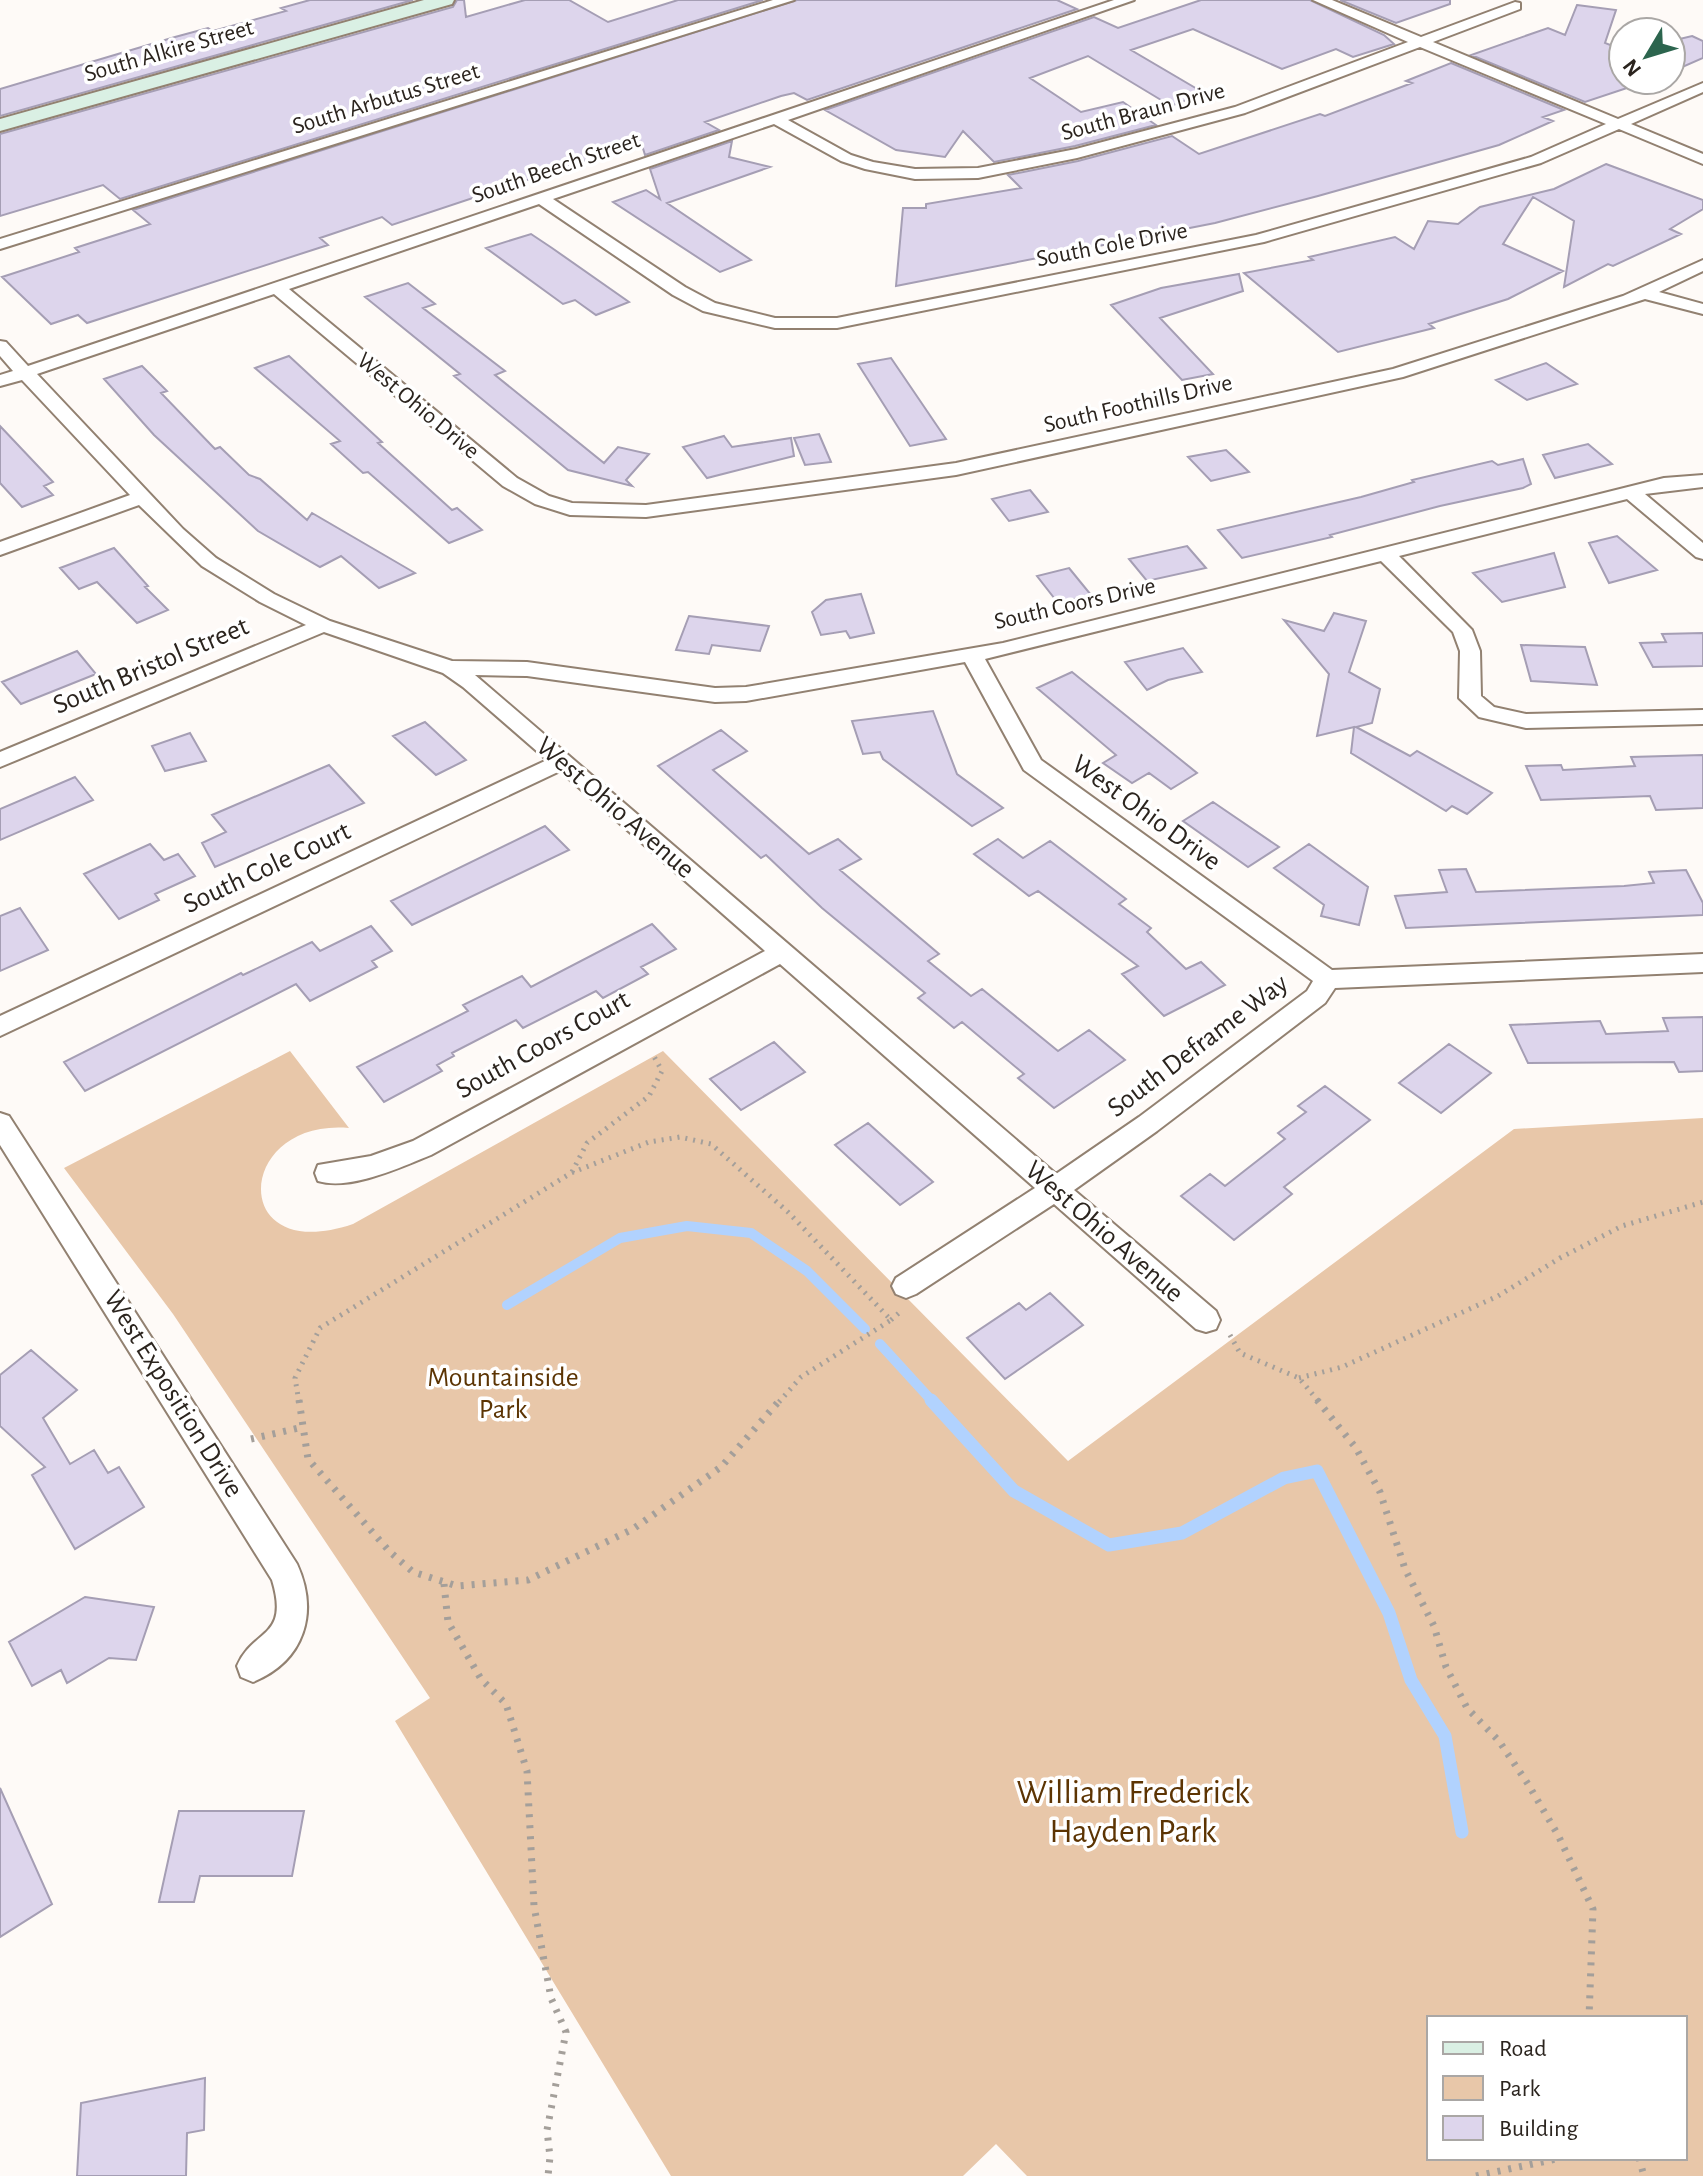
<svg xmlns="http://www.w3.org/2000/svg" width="1703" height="2176" viewBox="0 0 1703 2176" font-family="'Alegreya Sans',sans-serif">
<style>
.green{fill:#e8c7a9;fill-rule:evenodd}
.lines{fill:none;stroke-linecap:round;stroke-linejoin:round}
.stream-far1{stroke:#b1d2fe;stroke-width:10}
.stream{stroke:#b1d2fe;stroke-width:13}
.building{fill:#ddd5ec;stroke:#a59eb4;stroke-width:2}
.street-casing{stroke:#928171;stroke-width:4}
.secondary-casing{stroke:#928171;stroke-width:4}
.path-far1{stroke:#a49f9a;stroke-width:5;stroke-dasharray:2 6;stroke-linecap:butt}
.path{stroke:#a49f9a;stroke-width:7;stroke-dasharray:3 8;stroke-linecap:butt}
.street{fill:#fff;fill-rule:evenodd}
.secondary{fill:#daf0e4;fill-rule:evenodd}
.labels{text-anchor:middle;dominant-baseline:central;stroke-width:7;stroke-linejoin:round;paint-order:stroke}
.far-street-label{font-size:24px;fill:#2b241e;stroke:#fff}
.street-label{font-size:28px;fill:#2b241e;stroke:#fff}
.park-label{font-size:28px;fill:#5c3403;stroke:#fff}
.near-park-label{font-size:34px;fill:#5c3403;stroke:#fff}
</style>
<rect width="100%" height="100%" fill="#fefaf7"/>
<path class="green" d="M 290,1051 L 349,1128 C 235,1118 227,1267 353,1224 L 663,1051 L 1068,1461 L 1514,1129 L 1703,1118 L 1703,2176 L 1027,2176 L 996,2144 L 963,2176 L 671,2176 L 395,1721 L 430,1698 L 173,1314 L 64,1168 ZM 1429,2018 L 1685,2018 L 1685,2158 L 1429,2158 Z"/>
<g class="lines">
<path class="stream-far1" d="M 507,1305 L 620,1238 L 687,1226 L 751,1233 L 807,1271 L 865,1329
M 880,1344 L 933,1402"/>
<path class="stream" d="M 931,1400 L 1014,1491 L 1109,1545 L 1182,1533 L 1284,1478 L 1317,1471 L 1389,1613 L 1411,1680 L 1445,1736 L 1462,1832"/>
</g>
<path class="building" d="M 310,0 L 413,0 L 0,116 L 0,89 L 175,37 L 208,28 L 213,31 L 286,11 L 281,8 Z
M 457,0 L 464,0 L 466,17 L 525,0 L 569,0 L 608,22 L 678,0 L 763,0 L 120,199 L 103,185 L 0,216 L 0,134 L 453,7 Z
M 797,0 L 1057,0 L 1077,9 L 807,100 L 794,93 L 781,96 L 705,122 L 719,130 L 645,155 L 641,142 L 392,225 L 382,217 L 320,238 L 328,245 L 87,323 L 78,315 L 51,324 L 2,277 L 79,252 L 75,248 L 150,224 L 133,210 Z
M 1201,0 L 1310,0 L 1384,35 L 1394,44 L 1353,57 L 1336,49 L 1282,69 L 1193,29 L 1131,50 L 1204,93 L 1171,106 L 1088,56 L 1030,78 L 1081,112 L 1123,102 L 1156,125 L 1075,146 L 994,162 L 963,131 L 945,157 L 896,150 L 825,110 L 1094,17 L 1118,28 Z
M 1340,0 L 1450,0 L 1450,4 L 1396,23 Z
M 1577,5 L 1616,10 L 1605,43 L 1623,50 L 1623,80 L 1651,80 L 1585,102 L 1471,55 L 1548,28 L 1565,35 Z
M 1692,36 L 1703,41 L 1703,58 L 1671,72 L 1671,41 Z
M 1451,63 L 1564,110 L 1543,117 L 1553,121 L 1499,145 L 1318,196 L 1215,223 L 896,286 L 903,208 L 926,208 L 926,204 L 1021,188 L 1008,175 L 1078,161 L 1172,136 L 1199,154 L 1320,114 L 1325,116 L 1412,83 L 1406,81 Z
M 732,141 L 729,157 L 770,167 L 667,203 L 751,260 L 720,272 L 613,202 L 646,190 L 660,199 L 650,169 Z
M 1606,164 L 1703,200 L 1703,209 L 1670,229 L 1681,234 L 1613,266 L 1608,264 L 1564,287 L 1574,221 L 1533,197 L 1503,244 L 1563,271 L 1508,299 L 1429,324 L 1434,328 L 1338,352 L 1244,273 L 1313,260 L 1309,257 L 1395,237 L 1414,249 L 1428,221 L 1458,224 L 1480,207 L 1554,189 Z
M 531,234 L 552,248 L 629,302 L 596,315 L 575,300 L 563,304 L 486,248 Z
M 1239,274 L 1243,291 L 1160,318 L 1213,374 L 1182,380 L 1111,305 L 1161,288 Z
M 408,283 L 435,304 L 423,308 L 505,371 L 495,375 L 604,463 L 618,447 L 649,454 L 626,480 L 632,486 L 568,470 L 454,376 L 460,374 L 365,297 Z
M 289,356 L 382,442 L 378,443 L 452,510 L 457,508 L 482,530 L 449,543 L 368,472 L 363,473 L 331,444 L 340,441 L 255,368 Z
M 891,358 L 946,439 L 910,446 L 858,364 Z
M 1546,363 L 1577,384 L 1527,400 L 1496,380 Z
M 142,366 L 167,391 L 161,393 L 215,449 L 220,447 L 249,475 L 260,479 L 307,520 L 312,513 L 415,573 L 379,588 L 341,556 L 320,567 L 258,531 L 154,435 L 104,379 Z
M 0,426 L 53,482 L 44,486 L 53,495 L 22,507 L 0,483 Z
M 819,434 L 831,462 L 805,465 L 794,438 Z
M 724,436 L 732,447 L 791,438 L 794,456 L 707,478 L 683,447 Z
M 1588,444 L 1612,464 L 1555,478 L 1543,455 Z
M 1226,450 L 1249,472 L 1211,481 L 1188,457 Z
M 1523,459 L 1531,484 L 1523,488 L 1440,506 L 1330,535 L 1332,537 L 1242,558 L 1218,530 L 1361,497 L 1414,482 L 1412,480 L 1492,461 L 1498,465 Z
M 1030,490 L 1048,512 L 1009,521 L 992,499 Z
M 1617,536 L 1657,570 L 1609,583 L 1589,543 Z
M 1187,546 L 1206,568 L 1147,581 L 1129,559 Z
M 114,548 L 148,586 L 145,587 L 168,610 L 137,623 L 97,582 L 79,589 L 60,568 Z
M 1554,553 L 1565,587 L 1502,602 L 1473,573 Z
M 1069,568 L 1091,595 L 1058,603 L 1037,576 Z
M 861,594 L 874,633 L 850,638 L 846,631 L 821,635 L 812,612 L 826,600 Z
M 1334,613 L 1366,621 L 1349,672 L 1380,689 L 1372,723 L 1356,727 L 1410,756 L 1417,751 L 1492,793 L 1467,814 L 1452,806 L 1446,811 L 1351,753 L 1354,727 L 1317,736 L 1329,674 L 1284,620 L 1324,631 Z
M 689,616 L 769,626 L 760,651 L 712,645 L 709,654 L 676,650 Z
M 1703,633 L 1703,666 L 1653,667 L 1640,643 L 1666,642 L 1662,634 Z
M 1521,645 L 1585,647 L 1597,685 L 1531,681 Z
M 1183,648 L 1202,672 L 1168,680 L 1147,690 L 1125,662 Z
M 77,651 L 96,674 L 21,704 L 2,682 Z
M 1072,672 L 1181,760 L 1197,773 L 1171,789 L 1149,773 L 1132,783 L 1103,763 L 1116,755 L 1037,688 Z
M 933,711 L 957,774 L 1003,808 L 972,826 L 883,759 L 880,752 L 863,754 L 852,721 Z
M 425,722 L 466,760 L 436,775 L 393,736 Z
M 721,730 L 747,751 L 713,770 L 809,854 L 838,839 L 861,859 L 840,870 L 939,954 L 928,961 L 971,996 L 982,989 L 1058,1051 L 1089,1030 L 1125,1060 L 1054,1108 L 1018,1078 L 1024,1074 L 962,1022 L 954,1028 L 918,998 L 925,993 L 822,908 L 766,855 L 761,858 L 658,766 Z
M 190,733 L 206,761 L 165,771 L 152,746 Z
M 1703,755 L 1703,808 L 1656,810 L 1650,796 L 1541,800 L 1526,766 L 1561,765 L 1563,770 L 1635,766 L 1631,757 Z
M 329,765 L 364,803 L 215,867 L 202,843 L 226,832 L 212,815 Z
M 75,777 L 93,800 L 0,840 L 0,809 Z
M 1213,802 L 1279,847 L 1248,867 L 1183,821 Z
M 545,826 L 569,850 L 412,925 L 391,901 Z
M 998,839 L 1023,858 L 1050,841 L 1126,899 L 1119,904 L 1151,928 L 1147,932 L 1186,969 L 1201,962 L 1225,985 L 1164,1016 L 1122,974 L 1138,966 L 1038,891 L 1029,896 L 974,854 Z
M 150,844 L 164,860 L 178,854 L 195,876 L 155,894 L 159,900 L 119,919 L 84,874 Z
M 1309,844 L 1368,887 L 1359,925 L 1321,916 L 1324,905 L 1274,868 Z
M 1466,869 L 1476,892 L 1624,886 L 1654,883 L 1649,872 L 1686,870 L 1703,903 L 1703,915 L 1406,928 L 1395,896 L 1447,892 L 1439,870 Z
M 20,908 L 48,950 L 0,971 L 0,916 Z
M 652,924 L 676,949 L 641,967 L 648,974 L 603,998 L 596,991 L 523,1028 L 516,1020 L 452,1053 L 454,1056 L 437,1065 L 442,1071 L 384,1102 L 357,1067 L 468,1011 L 463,1005 L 522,976 L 531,987 Z
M 371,926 L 392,951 L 372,961 L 377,967 L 310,1001 L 296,984 L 85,1091 L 64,1062 L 241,973 L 243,975 L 312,942 L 320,951 Z
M 1703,1017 L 1703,1071 L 1679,1072 L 1674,1062 L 1528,1063 L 1510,1025 L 1600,1021 L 1606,1034 L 1668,1031 L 1663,1018 Z
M 774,1042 L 805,1072 L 741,1110 L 710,1079 Z
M 1449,1044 L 1491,1073 L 1441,1113 L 1399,1083 Z
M 1325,1086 L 1370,1120 L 1284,1187 L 1292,1194 L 1234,1240 L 1181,1196 L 1210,1174 L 1225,1186 L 1285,1139 L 1278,1133 L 1306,1112 L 1298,1106 Z
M 868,1123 L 933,1182 L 900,1205 L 835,1145 Z
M 1050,1293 L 1083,1325 L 1005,1379 L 967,1338 L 1019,1303 L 1026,1310 Z
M 31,1350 L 77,1390 L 43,1418 L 70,1464 L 94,1450 L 108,1473 L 119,1467 L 144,1507 L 75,1549 L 32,1475 L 45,1467 L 0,1426 L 0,1375 Z
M 85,1597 L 154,1607 L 136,1660 L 109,1658 L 67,1683 L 61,1670 L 32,1686 L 9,1642 Z
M 0,1788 L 52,1904 L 0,1937 Z
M 179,1811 L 304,1811 L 292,1876 L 200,1876 L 194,1902 L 159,1902 Z
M 205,2078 L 204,2130 L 187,2133 L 186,2176 L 77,2176 L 81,2103 Z"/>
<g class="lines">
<defs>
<path id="street" d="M 773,0 L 794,0 L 0,249 L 0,239 Z
M 1114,0 L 1134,0 L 788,120 L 851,155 L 873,162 L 915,169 L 978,168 L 1076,149 L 1235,107 L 1408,42 L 1313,0 L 1332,0 L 1421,37 L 1515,2 L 1520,3 L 1520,9 L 1433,42 L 1618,119 L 1703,83 L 1703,92 L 1631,124 L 1703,154 L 1703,164 L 1619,129 L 1541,163 L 1264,242 L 837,328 L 775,328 L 703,311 L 673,295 L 539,204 L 289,289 L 517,478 L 549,496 L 572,503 L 646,505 L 956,463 L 1393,369 L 1623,296 L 1703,260 L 1703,271 L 1659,292 L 1703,304 L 1703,314 L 1645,299 L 1403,377 L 956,475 L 646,517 L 570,515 L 535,504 L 503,486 L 274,294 L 37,374 L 183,529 L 216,558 L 274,594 L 330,621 L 452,661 L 527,662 L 715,688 L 746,687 L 1003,643 L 1664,478 L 1703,475 L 1703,487 L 1645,494 L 1703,543 L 1703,559 L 1696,557 L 1627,499 L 1399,556 L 1472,630 L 1480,651 L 1481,696 L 1494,707 L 1526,714 L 1703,710 L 1703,724 L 1526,728 L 1479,717 L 1459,698 L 1460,651 L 1453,632 L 1381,561 L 985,659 L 1041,760 L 1332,970 L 1703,954 L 1703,972 L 1335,988 L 1325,1003 L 1157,1131 L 1074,1190 L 1216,1311 L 1220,1320 L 1216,1329 L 1206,1332 L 1196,1329 L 1054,1204 L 916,1294 L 906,1298 L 896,1294 L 892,1286 L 896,1278 L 1035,1188 L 780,964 L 431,1155 C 401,1167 350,1191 318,1181 L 315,1173 L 318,1165 L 371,1156 L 413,1141 L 765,951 L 560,771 L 0,1036 L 0,1016 L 547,760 L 463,687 L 443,673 L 324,632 L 0,767 L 0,752 L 306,625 L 260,602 L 202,566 L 139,505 L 0,555 L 0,542 L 130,495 L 22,380 L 0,386 L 0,375 L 13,371 L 0,356 L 0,341 L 6,342 L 28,366 ZM 1420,47 L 1606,124 L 1531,157 L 1256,235 L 837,318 L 775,318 L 715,303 L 685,287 L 553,199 L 774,124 L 841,161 L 865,169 L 915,179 L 978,178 L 1077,158 L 1245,113 ZM 965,662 L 1024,770 L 1313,981 L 1307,991 L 1139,1117 L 1056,1174 L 475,675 L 527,676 L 715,702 L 746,701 Z
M 0,1113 L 9,1116 L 297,1564 C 319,1612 305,1661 253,1682 L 241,1677 L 237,1666 C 253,1628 290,1639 272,1580 L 0,1145 Z"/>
<path id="secondary" d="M 424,0 L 454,0 L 452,4 L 0,131 L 0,119 Z"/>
</defs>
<use href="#street" class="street-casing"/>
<use href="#secondary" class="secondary-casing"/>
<path class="path-far1" d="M 572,1172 L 587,1143 L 649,1096 L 662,1071 L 652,1053
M 891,1320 L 900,1312
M 1230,1335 L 1240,1353 L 1299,1378 L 1319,1402
M 1299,1378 L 1342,1367 L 1498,1296 L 1560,1258 L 1622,1226 L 1703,1202
M 299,1402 L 295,1378 L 320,1328 L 571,1173 L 649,1142 L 680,1137 L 711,1144 L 788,1212 L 891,1320
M 779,1402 L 801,1377 L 891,1320"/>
<path class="path" d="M 299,1400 L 308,1459 L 390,1552 L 413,1572 L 457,1586 L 528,1580 L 633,1529 L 721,1467 L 780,1400
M 1317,1400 L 1356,1448 L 1380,1492 L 1405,1569 L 1434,1626 L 1446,1667 L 1467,1708 L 1499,1741 L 1528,1784 L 1558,1835 L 1593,1909 L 1589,2018
M 251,1439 L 303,1427
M 444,1584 L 448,1622 L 481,1679 L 506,1704 L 527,1771 L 534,1906 L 551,1998 L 566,2032 L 547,2130 L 550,2157 L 548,2176
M 1639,2158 L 1644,2176
M 1476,2176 L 1561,2158"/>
<use href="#street" class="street"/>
<use href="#secondary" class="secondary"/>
</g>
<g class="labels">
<g class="far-street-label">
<text transform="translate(169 51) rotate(-16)">South Alkire Street</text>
<text transform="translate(386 99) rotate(-17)">South Arbutus Street</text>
<text transform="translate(1143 112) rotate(-15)">South Braun Drive</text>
<text transform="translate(556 168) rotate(-19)">South Beech Street</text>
<text transform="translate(1112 245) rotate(-11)">South Cole Drive</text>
<text transform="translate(1138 404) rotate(-13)">South Foothills Drive</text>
<text transform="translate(418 406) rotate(40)">West Ohio Drive</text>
<text transform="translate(1075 604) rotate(-13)">South Coors Drive</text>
</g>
<g class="street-label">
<text transform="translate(151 666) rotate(-23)">South Bristol Street</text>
<text transform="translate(615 808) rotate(41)">West Ohio Avenue</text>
<text transform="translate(1146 813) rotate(36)">West Ohio Drive</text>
<text transform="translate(267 868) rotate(-25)">South Cole Court</text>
<text transform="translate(543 1045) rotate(-29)">South Coors Court</text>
<text transform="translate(1198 1046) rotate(-37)">South Deframe Way</text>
<text transform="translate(1104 1232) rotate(41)">West Ohio Avenue</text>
<text transform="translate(173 1394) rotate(58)">West Exposition Drive</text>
</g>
<g class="park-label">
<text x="503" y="1378">Mountainside<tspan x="503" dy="32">Park</tspan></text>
</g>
<g class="near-park-label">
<text x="1133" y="1793">William Frederick<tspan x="1133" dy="39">Hayden Park</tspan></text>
</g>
</g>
<rect x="1427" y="2016" width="260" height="144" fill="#ffffff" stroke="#aaa7a5" stroke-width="2"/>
<rect x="1443" y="2042" width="40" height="12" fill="#daf0e4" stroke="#aaa7a5" stroke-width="2"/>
<text x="1499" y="2056" font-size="24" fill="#2b241e">Road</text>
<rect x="1443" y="2076" width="40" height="24" fill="#e8c7a9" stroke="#aaa7a5" stroke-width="2"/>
<text x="1499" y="2096" font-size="24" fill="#2b241e">Park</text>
<rect x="1443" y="2116" width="40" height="24" fill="#ddd5ec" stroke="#aaa7a5" stroke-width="2"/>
<text x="1499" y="2136" font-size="24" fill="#2b241e">Building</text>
<g transform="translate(1647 56) rotate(232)"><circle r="38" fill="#ffffff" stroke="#aaa7a5" stroke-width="2"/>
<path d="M0-6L14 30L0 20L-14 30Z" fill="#2c654e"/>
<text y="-12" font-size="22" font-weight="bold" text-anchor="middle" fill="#2b241e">N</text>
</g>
</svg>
